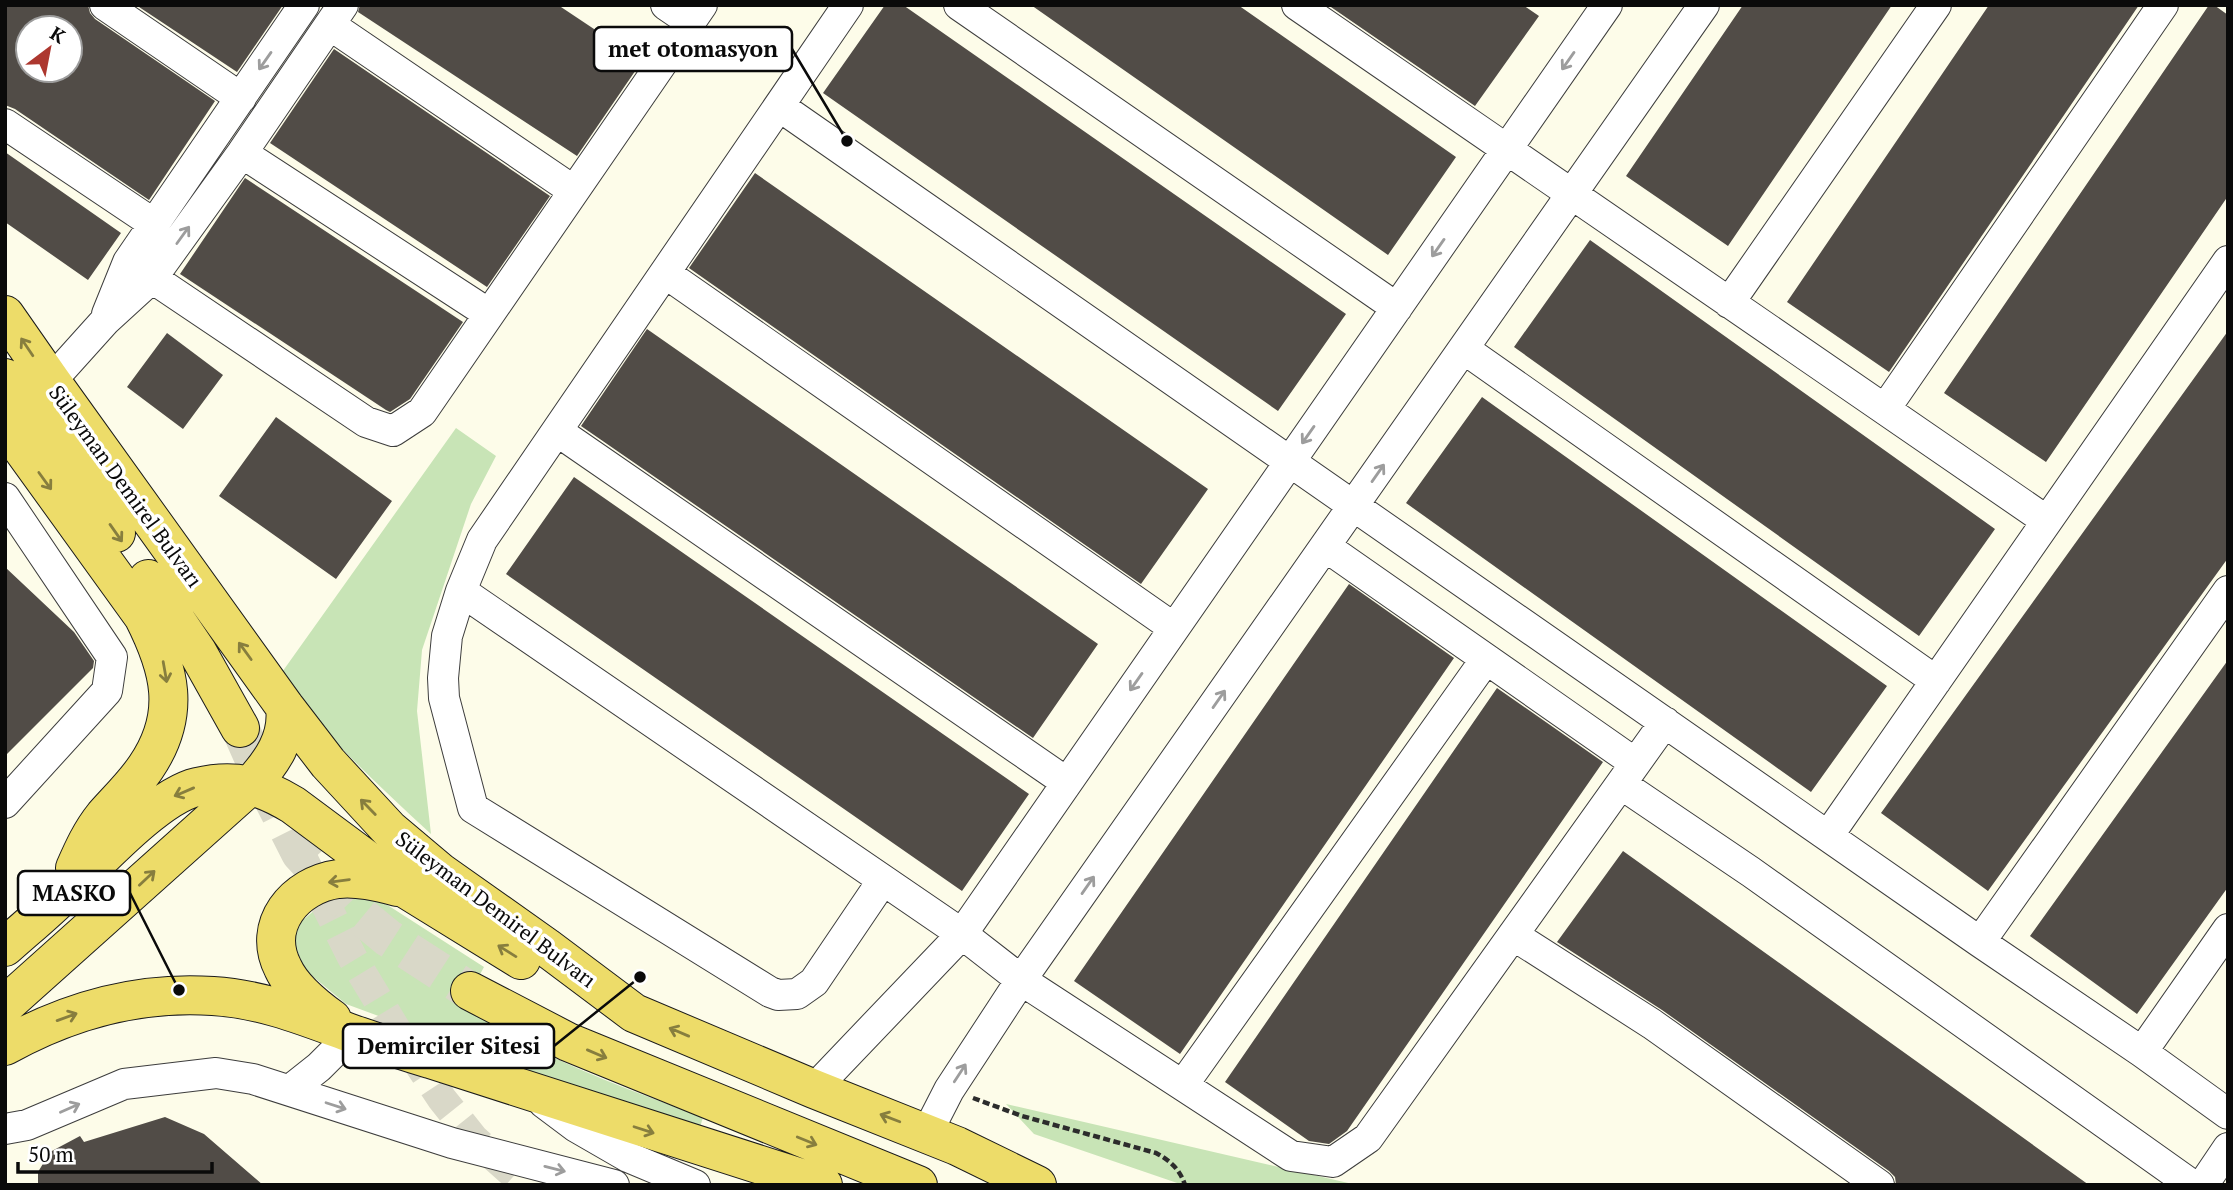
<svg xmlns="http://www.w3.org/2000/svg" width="2233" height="1190" viewBox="0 0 2233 1190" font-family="'PT Serif',serif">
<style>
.green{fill:#c8e4b6}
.building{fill:#514c47;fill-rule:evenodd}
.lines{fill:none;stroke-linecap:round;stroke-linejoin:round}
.minor-tunnel{stroke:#d9d8c8;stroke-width:30;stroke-dasharray:30 15;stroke-linecap:butt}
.major-tunnel{stroke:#d9d8c8;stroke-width:38;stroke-dasharray:38 19;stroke-linecap:butt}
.minor-casing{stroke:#3d3d3d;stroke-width:32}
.major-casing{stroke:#1b1b1b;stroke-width:40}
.path{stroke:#2c2c2c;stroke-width:4.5;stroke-dasharray:7 3.5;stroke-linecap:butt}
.minor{stroke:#fff;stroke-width:30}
.major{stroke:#eddc69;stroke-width:38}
.oneway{stroke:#9d9d9d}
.oneway2{stroke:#877e3e}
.labels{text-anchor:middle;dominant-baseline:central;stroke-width:7;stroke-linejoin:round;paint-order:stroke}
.street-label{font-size:21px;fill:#0a0a0a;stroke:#fff}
.leader{fill:none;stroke:#0a0a0a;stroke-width:2.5}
.callout-dot{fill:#0a0a0a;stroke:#fff;stroke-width:2.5}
.callout{fill:#fff;stroke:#0a0a0a;stroke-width:2.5}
.callout-label{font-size:23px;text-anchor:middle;font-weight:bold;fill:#0a0a0a}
</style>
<rect width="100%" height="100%" fill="#fdfce9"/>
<path class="green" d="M 456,428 L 496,456 L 471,504 L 422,650 L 417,711 L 431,834 C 377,784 323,735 280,675 Z
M 348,897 L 370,897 L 389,906 L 484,967 L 464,1004 C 479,1014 493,1026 509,1035 C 571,1069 637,1093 703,1117 L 699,1131 L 563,1084 L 346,1004 L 305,970 L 296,948 L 296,933 L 302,921 L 317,908 Z
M 1006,1104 L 1357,1185 L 1183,1185 L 1034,1134 Z"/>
<path class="building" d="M 5,5 L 88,5 L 90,13 L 95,19 L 215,101 L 149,200 L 15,109 L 5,105 ZM 28,28 L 70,28 L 70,70 L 28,70 Z
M 136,5 L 283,5 L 237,72 Z
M 360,5 L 558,5 L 642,61 L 577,156 L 358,12 Z
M 885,5 L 903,5 L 1346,314 L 1278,411 L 823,93 Z
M 1031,5 L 1238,5 L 1456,157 L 1388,255 Z
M 1328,5 L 1523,5 L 1539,16 L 1475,106 Z
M 1743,5 L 1892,5 L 1728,246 L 1626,176 Z
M 1989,5 L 2139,5 L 1889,372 L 1787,302 Z
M 2209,5 L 2214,5 L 2228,15 L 2228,196 L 2046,462 L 1944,393 Z
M 334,49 L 550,196 L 487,287 L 270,143 Z
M 5,152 L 121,233 L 88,280 L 5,222 Z
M 755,173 L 1208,489 L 1141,584 L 689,268 Z
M 245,178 L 463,322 L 410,399 L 390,412 L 386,410 L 180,274 Z
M 1590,240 L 1995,529 L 1919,636 L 1514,347 Z
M 647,329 L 1098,644 L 1033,738 L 581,426 Z
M 2228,331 L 2228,558 L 1988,891 L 1881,813 Z
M 167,333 L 223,375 L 183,429 L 127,387 Z
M 1482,397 L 1887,686 L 1811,792 L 1406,503 Z
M 276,417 L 392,501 L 336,579 L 219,496 Z
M 574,477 L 1029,794 L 962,891 L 506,574 Z
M 5,567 L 74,632 L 94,661 L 93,668 L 5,756 Z
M 1349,584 L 1454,658 L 1180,1054 L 1074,981 Z
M 2228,660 L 2228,887 L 2137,1014 L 2030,936 Z
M 1497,688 L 1603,762 L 1347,1131 L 1329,1144 L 1309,1141 L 1225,1082 Z
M 1623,851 L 2089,1185 L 1896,1185 L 1895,1177 L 1889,1171 L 1662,1010 L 1557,942 Z
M 165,1117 L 204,1134 L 263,1185 L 38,1185 L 38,1172 L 50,1152 L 80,1136 L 84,1142 Z"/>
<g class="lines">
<path class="minor-tunnel" d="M 300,853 L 352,957 L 398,1033 L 442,1099 L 474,1139 L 525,1184"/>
<path class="major-tunnel" d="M 240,728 L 263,780 L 300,853 L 348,905 L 388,938 L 470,991"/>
<defs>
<path id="minor" d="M 105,5 L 241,98
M 666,5 L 691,22
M 848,5 L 482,540 L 461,591 L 962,934 L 1021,980 L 1291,1156 L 1333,1162 L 1368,1138 L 1665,722
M 959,5 L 1397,308
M 1297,5 L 2047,521
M 330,25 L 574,191
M 779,106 L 1980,942 L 2142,1052 L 2228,1114
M 5,124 L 154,224
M 242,153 L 489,314
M 665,273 L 1174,628
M 152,278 L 366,422 L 393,431 L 422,412 L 702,5
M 1729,303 L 1936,5
M 107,314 L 128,262 L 304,5
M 1464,349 L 1936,681
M 51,381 L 105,321 L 152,278 L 242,153 L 343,5
M 1885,409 L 2163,5
M 557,431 L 1066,782
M 5,498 L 112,657 L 107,691 L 5,803
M 1326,547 L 1635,763
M 461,591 L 447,636 L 443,678 L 444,698 L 473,808 L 770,992 L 778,995 L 797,994 L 814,982 L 883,880
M 1621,784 L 1751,872 L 2192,1185
M 1828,836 L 2228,261
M 1513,935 L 1652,1024 L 1879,1185
M 1980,942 L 2228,591
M 2142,1052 L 2228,929
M 1183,1085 L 1486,659
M 814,1089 L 962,934 L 1607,5
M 290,1090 L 319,1067 L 352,1034
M 544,1103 L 576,1127 L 628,1157 L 695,1185
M 5,1129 L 27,1125 L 124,1084 L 216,1073 L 253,1079 L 452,1143 L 614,1185
M 927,1133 L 949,1090 L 1021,980 L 1704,5
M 2203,1185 L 2228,1148"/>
<path id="major" d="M 5,315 L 51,381 L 285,707 L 328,763 L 389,829 L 440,872 L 546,947 L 634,1013 L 814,1089 L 957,1146 L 1037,1185
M 5,378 L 116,533
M 5,425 L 143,616 C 170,669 182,714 146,767 C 134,785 118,800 104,816 C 91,832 83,850 75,868
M 148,579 L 198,653 L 240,728
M 5,947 C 25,929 46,912 65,893 C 96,864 157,796 197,787 C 235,778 260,785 293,805 L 406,889 L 521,960
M 470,991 L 568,1042 L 918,1185
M 5,1005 L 251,785 C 272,762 289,738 285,707
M 332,1019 C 314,1006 292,988 283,968 C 261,925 295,885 338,879 C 358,877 378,882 397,887
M 5,1046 C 70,1010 139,991 213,996 C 262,999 304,1016 350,1033 C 376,1042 403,1051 430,1059 C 561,1102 692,1144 823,1185"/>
</defs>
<use href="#minor" class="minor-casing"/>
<use href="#major" class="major-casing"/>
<path class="path" d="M 973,1098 L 1022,1116 L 1156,1153 C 1169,1160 1180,1169 1185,1185"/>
<use href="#minor" class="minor"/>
<use href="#major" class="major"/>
</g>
<defs><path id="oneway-shaft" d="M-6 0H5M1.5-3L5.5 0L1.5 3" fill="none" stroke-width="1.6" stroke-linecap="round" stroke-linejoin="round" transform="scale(1.75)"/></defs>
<g class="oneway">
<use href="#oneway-shaft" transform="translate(265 61) rotate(125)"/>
<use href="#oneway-shaft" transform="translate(1568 61) rotate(125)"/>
<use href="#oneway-shaft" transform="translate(183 235) rotate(-54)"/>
<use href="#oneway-shaft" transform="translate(1438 248) rotate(125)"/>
<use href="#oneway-shaft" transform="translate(1308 435) rotate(125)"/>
<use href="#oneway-shaft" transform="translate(1378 473) rotate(-55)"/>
<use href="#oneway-shaft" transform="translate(1136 682) rotate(125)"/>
<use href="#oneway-shaft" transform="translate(1219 699) rotate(-55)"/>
<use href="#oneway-shaft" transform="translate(1088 885) rotate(-55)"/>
<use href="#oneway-shaft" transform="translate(960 1073) rotate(-57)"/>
<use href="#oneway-shaft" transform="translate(336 1106) rotate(18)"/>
<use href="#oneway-shaft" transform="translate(70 1108) rotate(-24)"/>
<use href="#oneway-shaft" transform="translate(555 1169) rotate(14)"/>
</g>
<g class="oneway2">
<use href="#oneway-shaft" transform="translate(27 347) rotate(-124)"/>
<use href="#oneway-shaft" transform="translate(45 481) rotate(54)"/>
<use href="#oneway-shaft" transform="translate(116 533) rotate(55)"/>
<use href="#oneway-shaft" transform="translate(245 651) rotate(-126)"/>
<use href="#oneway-shaft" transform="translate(165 672) rotate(80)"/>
<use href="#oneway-shaft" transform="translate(184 792) rotate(157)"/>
<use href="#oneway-shaft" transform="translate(368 807) rotate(-134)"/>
<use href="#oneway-shaft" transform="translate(147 878) rotate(-43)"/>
<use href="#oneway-shaft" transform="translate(339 881) rotate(172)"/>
<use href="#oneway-shaft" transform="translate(507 951) rotate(-148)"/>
<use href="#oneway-shaft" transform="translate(67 1017) rotate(-20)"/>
<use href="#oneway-shaft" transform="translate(679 1032) rotate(-157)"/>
<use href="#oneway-shaft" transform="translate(597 1054) rotate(23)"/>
<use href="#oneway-shaft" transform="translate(890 1118) rotate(-159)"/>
<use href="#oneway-shaft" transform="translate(644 1130) rotate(18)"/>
<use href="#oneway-shaft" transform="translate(807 1141) rotate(22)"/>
</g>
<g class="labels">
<g class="street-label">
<text transform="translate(126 486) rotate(54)">Süleyman Demirel Bulvarı</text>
<text transform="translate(496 909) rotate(37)">Süleyman Demirel Bulvarı</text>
</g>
</g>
<path class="leader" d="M847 141L792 49M179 990L130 893M640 977L554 1046"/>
<g class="callout-dot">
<circle cx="847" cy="141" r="7"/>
<circle cx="179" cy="990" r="7"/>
<circle cx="640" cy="977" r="7"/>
</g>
<g class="callout">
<rect x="594" y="27" width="198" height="44" rx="7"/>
<rect x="18" y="871" width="112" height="44" rx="7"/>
<rect x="343" y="1024" width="211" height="44" rx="7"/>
</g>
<g class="callout-label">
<text x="693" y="57">met otomasyon</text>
<text x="74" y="901">MASKO</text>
<text x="449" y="1054">Demirciler Sitesi</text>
</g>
<rect width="2233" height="1190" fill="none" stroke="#0a0a0a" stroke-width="14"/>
<g transform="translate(49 49) rotate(32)"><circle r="33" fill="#ffffff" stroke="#9d9d9d" stroke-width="2"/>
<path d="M0-5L12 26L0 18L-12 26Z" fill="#ad372f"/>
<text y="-10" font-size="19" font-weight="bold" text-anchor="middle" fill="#0a0a0a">K</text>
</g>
<path d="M18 1162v10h194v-10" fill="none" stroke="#0a0a0a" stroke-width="3.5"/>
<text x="28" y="1162" font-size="21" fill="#0a0a0a" stroke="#ffffff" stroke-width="5" paint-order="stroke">50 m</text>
</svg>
